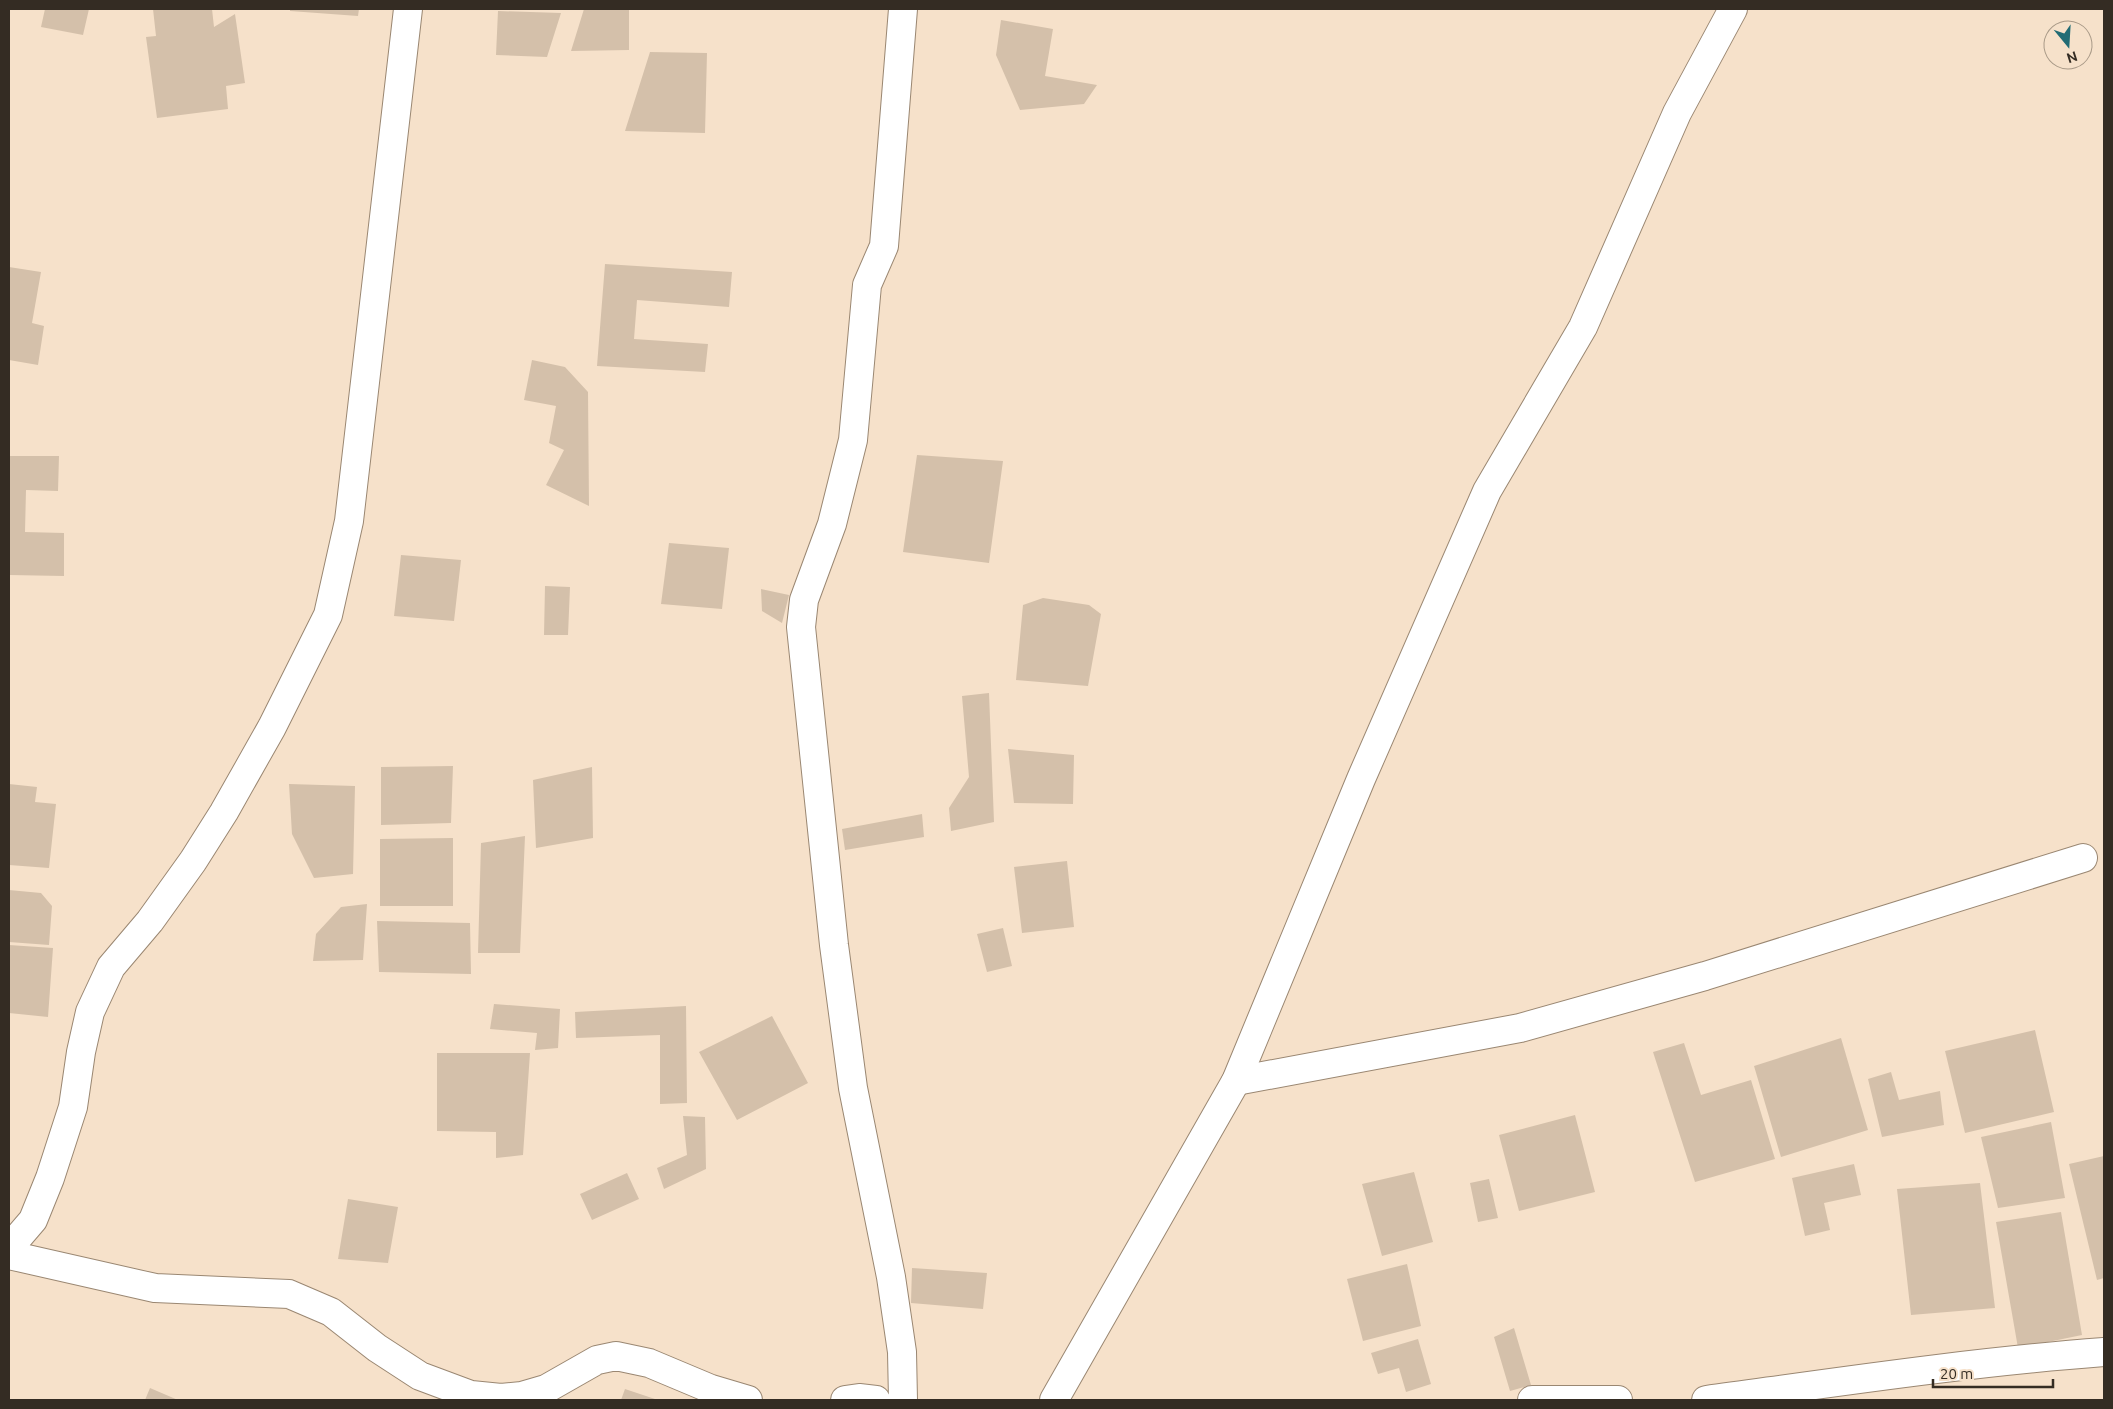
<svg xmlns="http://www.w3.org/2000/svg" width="2113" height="1409" viewBox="0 0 2113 1409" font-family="Ubuntu,sans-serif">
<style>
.building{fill:#d4c0aa}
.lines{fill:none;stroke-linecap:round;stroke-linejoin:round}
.minor-casing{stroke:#9a8772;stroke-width:30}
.tertiary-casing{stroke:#9a8772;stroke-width:30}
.minor{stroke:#fff;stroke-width:28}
.tertiary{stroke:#fff;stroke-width:28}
</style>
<rect width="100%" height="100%" fill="#f6e1ca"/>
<path class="building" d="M 45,9 L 89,9 L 83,35 L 41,27 Z
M 153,9 L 212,9 L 214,27 L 235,14 L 245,83 L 226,86 L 228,109 L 157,118 L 146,37 L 156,36 Z
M 290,9 L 359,9 L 358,16 L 290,11 Z
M 584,9 L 629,9 L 629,50 L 571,51 Z
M 498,11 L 561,13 L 547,57 L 496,55 Z
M 1001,20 L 1053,29 L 1045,76 L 1097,85 L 1084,104 L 1020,110 L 996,55 Z
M 650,52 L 707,53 L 705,133 L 625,131 Z
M 605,264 L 732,272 L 729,307 L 637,300 L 634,339 L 708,344 L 705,372 L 597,366 Z
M 9,267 L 41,272 L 32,323 L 44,326 L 38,365 L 9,360 Z
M 532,360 L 565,367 L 588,392 L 589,506 L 546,485 L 564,450 L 549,443 L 556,406 L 524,400 Z
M 917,455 L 1003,461 L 989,563 L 903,552 Z
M 9,456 L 59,456 L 58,491 L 26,490 L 25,532 L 64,533 L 64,576 L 9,575 Z
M 669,543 L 729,548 L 722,609 L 661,604 Z
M 401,555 L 461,560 L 454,621 L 394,616 Z
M 545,586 L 570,587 L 568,635 L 544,635 Z
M 761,589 L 789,595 L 782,623 L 762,611 Z
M 1043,598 L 1089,605 L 1101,614 L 1088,686 L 1016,680 L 1023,605 Z
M 989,693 L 994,822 L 951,831 L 949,808 L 969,777 L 962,696 Z
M 1008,749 L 1074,755 L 1073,804 L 1014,803 Z
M 453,766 L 451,823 L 381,825 L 381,767 Z
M 592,767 L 593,838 L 536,848 L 533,780 Z
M 9,784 L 37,787 L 35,802 L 56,804 L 49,868 L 9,865 Z
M 289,784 L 355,786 L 353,874 L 314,878 L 292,834 Z
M 922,814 L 924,837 L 845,850 L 842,829 Z
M 525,836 L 520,953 L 478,953 L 481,843 Z
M 453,838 L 453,906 L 380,906 L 380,839 Z
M 1067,861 L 1074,927 L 1022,933 L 1014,867 Z
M 9,890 L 41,893 L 52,906 L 49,945 L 9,942 Z
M 367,904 L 363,960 L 313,961 L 316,934 L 341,907 Z
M 377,921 L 470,923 L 471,974 L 379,972 Z
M 1003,928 L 1012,966 L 987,972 L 977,934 Z
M 9,945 L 53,948 L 48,1017 L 9,1013 Z
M 494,1004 L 560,1009 L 558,1048 L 535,1050 L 537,1033 L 490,1029 Z
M 686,1006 L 687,1103 L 660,1104 L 660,1035 L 576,1038 L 575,1012 Z
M 772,1016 L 808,1083 L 737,1120 L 699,1052 Z
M 2035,1030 L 2054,1112 L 1965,1133 L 1945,1051 Z
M 1841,1038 L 1868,1130 L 1781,1157 L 1754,1066 Z
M 1684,1043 L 1701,1095 L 1751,1080 L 1775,1159 L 1695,1182 L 1653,1052 Z
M 437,1053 L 530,1053 L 523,1155 L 496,1158 L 496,1132 L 437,1131 Z
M 1891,1072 L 1899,1100 L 1940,1091 L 1944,1125 L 1882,1137 L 1868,1079 Z
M 1575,1115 L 1595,1192 L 1519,1211 L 1499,1135 Z
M 683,1116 L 705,1117 L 706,1169 L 664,1189 L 657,1168 L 687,1155 Z
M 2051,1122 L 2065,1198 L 1998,1208 L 1981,1137 Z
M 2104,1156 L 2104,1278 L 2097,1280 L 2069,1164 Z
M 1854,1164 L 1861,1195 L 1824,1203 L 1830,1230 L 1805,1236 L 1792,1178 Z
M 1414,1172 L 1433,1242 L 1382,1256 L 1362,1184 Z
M 627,1173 L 639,1199 L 592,1220 L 580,1194 Z
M 1489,1179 L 1498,1218 L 1478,1222 L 1470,1183 Z
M 1980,1183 L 1995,1308 L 1911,1315 L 1897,1189 Z
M 348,1199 L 398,1207 L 388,1263 L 338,1259 Z
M 2061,1212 L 2082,1335 L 2018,1348 L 1996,1222 Z
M 1407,1264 L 1421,1326 L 1363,1341 L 1347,1279 Z
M 912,1268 L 987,1273 L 983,1309 L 911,1303 Z
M 1514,1328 L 1531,1385 L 1510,1391 L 1494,1337 Z
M 1418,1339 L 1431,1384 L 1406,1392 L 1399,1368 L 1378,1374 L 1371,1353 Z
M 150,1388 L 178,1400 L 145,1400 Z
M 625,1389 L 658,1400 L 621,1400 Z"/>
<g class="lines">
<defs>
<path id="minor" d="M 903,9 L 884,246 L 867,285 L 853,440 L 832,524 L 804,600 L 801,627 L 834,945 L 853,1088 L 891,1277 L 902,1352 L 903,1400
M 1236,1081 L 1520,1028 L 1705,976 L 2083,858
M 9,1248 L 33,1220 L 50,1178 L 73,1107 L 81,1052 L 90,1012 L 111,967 L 150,921 L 193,861 L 224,812 L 272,727 L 328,615 L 349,521 L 408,9
M 9,1255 L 155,1288 L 289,1294 L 331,1312 L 377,1348 L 420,1376 L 471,1395 L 501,1398 L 522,1396 L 546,1389 L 597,1360 L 616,1356 L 649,1363 L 711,1389 L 748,1400
M 845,1400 L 859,1398 L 876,1400
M 1532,1400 L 1618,1400
M 1706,1400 C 1838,1382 1971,1362 2104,1352"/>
<path id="tertiary" d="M 1054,1400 L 1236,1081 L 1361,779 L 1487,491 L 1583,327 L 1677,113 L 1733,9"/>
</defs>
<use href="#minor" class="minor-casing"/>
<use href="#tertiary" class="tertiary-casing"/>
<use href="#minor" class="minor"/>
<use href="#tertiary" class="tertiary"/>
</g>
<rect width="2113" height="1409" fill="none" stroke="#342c23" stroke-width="20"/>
<g transform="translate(2068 45) rotate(162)"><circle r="24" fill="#f6e1ca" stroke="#a89987"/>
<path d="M0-4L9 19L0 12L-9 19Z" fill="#226c75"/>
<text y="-8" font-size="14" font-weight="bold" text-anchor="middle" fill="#342c23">N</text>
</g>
<path d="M1933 1379v8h120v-8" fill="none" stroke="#342c23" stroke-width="2.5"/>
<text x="1940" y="1379" font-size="15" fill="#342c23" stroke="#f6e1ca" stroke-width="4" paint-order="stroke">20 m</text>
</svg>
